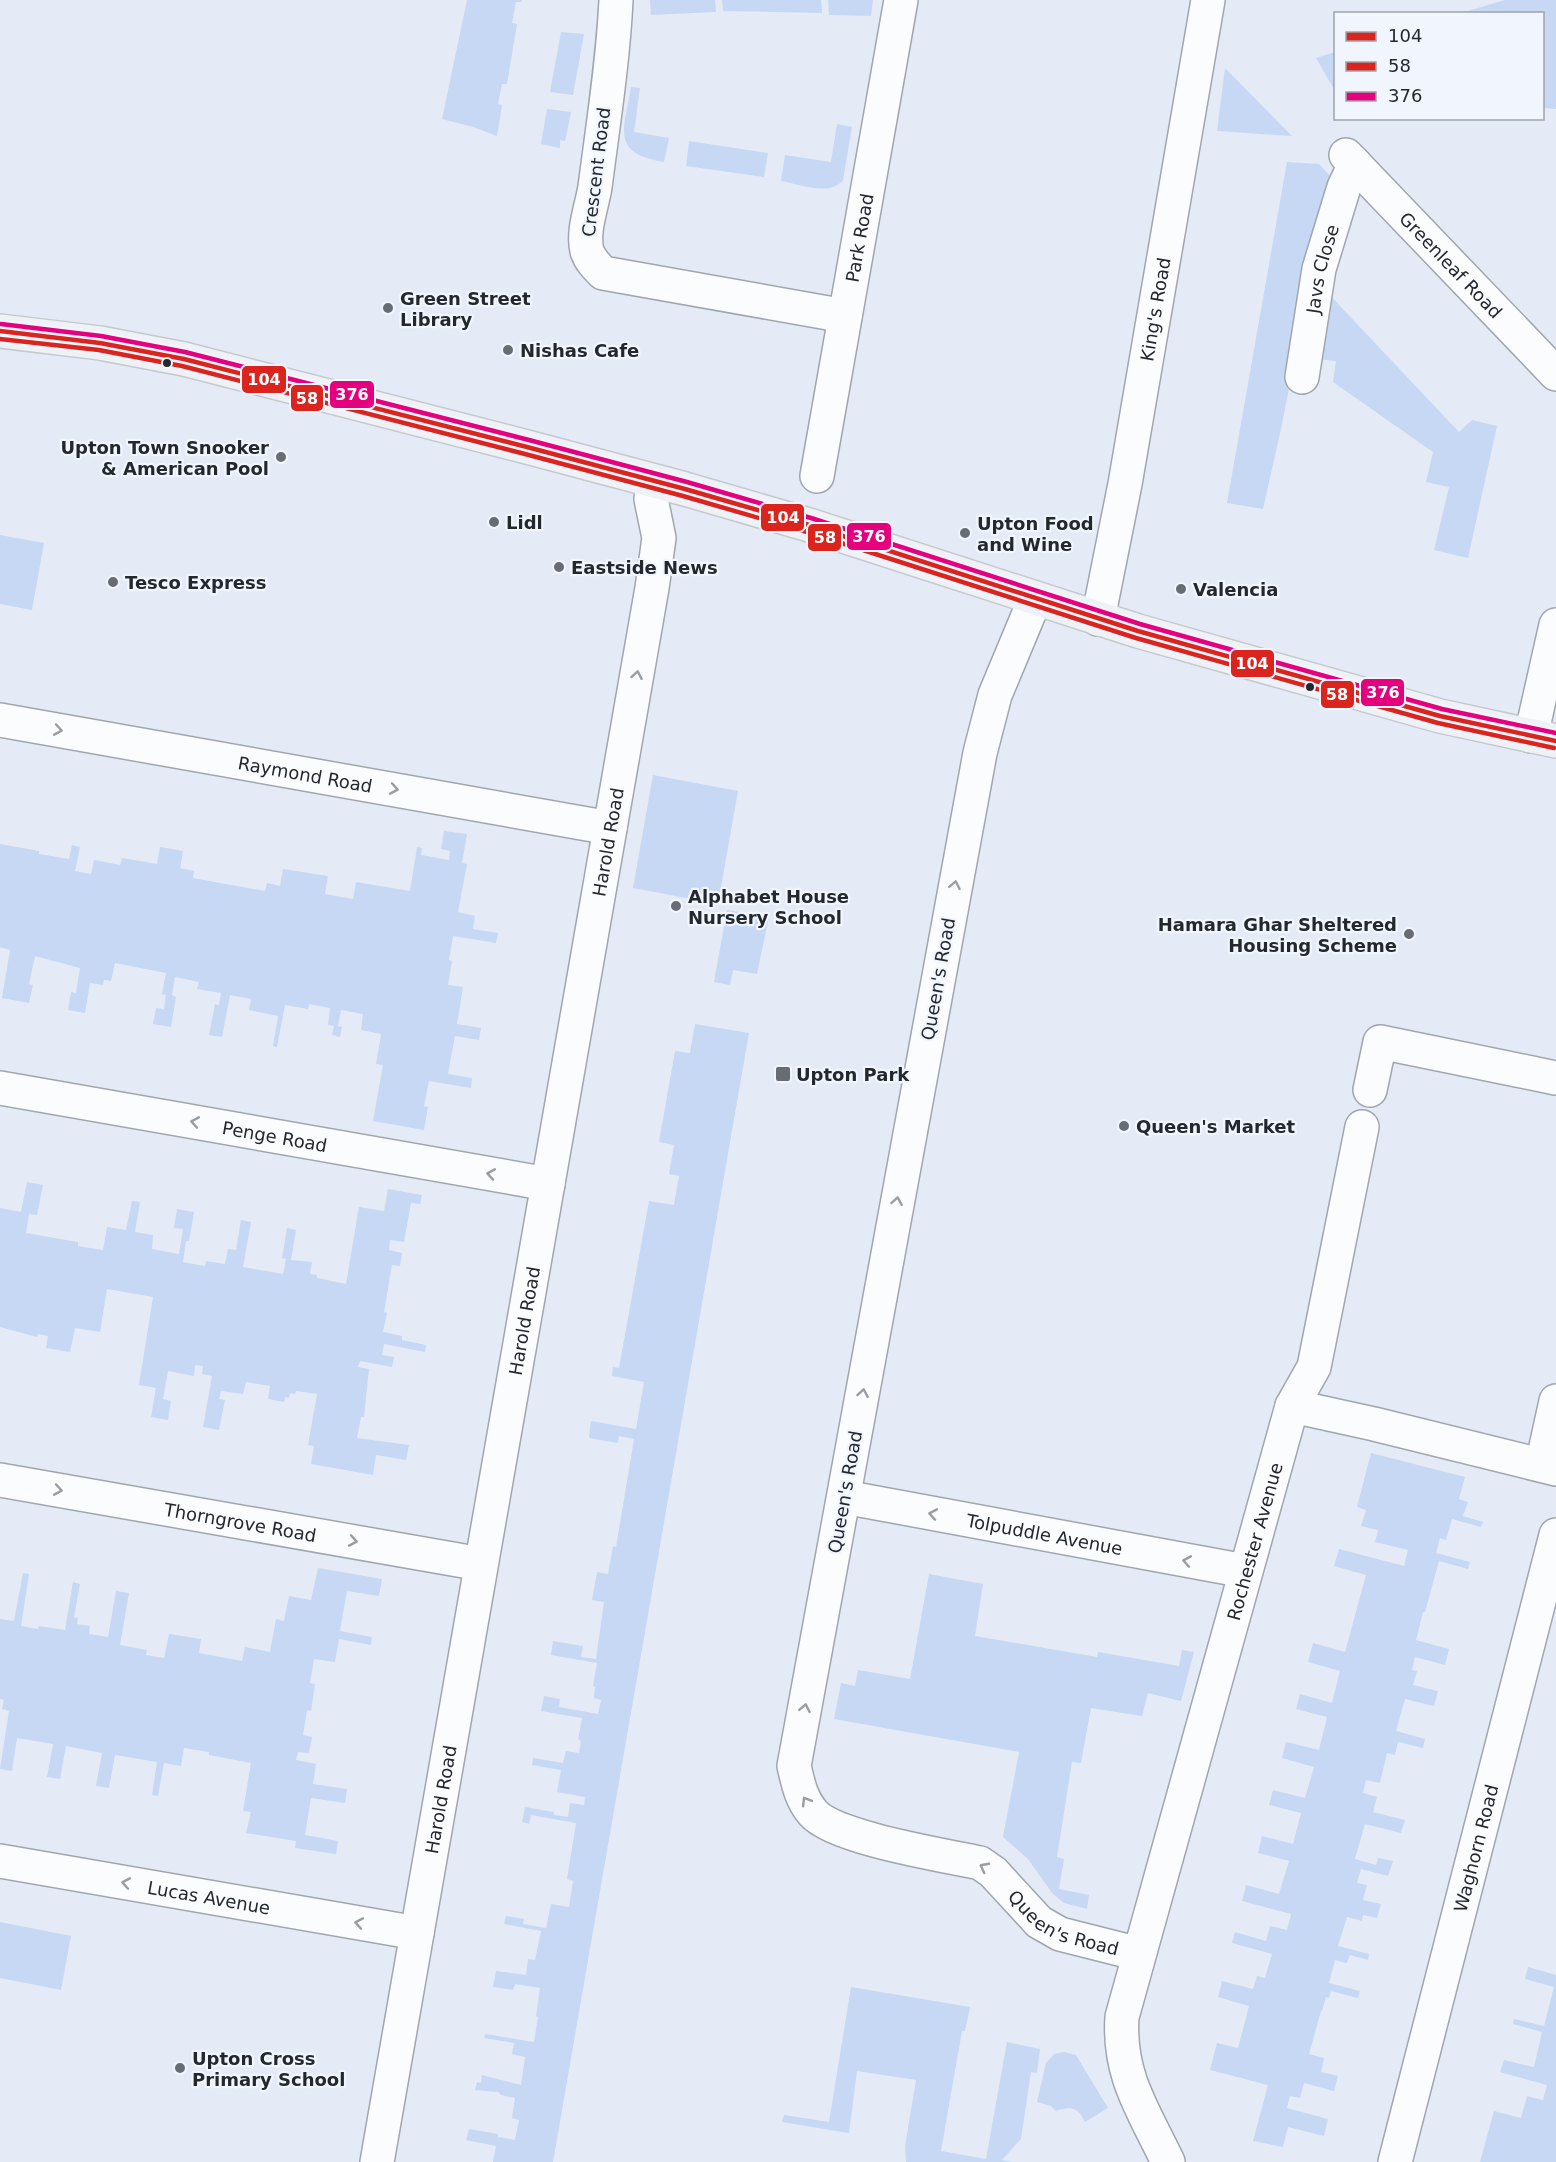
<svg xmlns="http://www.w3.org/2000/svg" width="1556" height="2162" viewBox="0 0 1556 2162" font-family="'DejaVu Sans',sans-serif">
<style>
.green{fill:#c6d8f4}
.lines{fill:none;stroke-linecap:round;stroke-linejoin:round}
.minor-casing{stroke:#a1a6ae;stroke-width:36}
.major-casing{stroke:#c5c9ce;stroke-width:36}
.minor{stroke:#fbfcfe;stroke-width:33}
.major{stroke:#eef1f6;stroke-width:33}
.bus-1-casing{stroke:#f1f6fe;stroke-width:9}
.bus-2-casing{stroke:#f1f6fe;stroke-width:9}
.bus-3-casing{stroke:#f1f6fe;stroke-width:9}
.bus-1{stroke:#dc241f;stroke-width:4.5}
.bus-2{stroke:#dc241f;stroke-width:4.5}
.bus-3{stroke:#e5007d;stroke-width:4.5}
.oneway{stroke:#9a9da1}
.poi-dot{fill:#676c75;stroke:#f1f6fe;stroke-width:2}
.bus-dot{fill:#23282f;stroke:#f1f6fe;stroke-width:2}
.labels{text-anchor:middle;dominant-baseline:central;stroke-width:4.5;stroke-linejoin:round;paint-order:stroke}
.street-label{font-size:18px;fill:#23282f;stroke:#f1f6fe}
.poi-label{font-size:18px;font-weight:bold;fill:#23282f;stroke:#f1f6fe;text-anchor:start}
.line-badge{stroke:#f1f6fe;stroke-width:2}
.badge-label{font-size:16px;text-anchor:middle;font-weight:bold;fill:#fff}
</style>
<rect width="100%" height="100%" fill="#e4ebf6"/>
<path class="green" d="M 467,0 L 522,0 L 521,2 L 516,2 L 512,23 L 517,24 L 507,84 L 502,84 L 498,104 L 502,105 L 497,136 L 473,127 L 442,119 Z
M 650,0 L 715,0 L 716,12 L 651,15 Z
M 722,0 L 821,0 L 822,13 L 723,11 Z
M 828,0 L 873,0 L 871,16 L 829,15 Z
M 1505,0 L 1556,0 L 1556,109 L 1543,108 L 1542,14 L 1461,13 Z
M 561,32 L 584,34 L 573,95 L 550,92 Z
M 1335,52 L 1336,52 L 1335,91 L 1316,58 Z
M 1225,68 L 1292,136 L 1217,131 Z
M 631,87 L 640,88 L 634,132 L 669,138 L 664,162 C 610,153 624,130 631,87 Z
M 547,109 L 571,112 L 565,141 L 560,140 L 560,148 L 541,144 Z
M 837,124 L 852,127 L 843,180 C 830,197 799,184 781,181 L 785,155 L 831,162 Z
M 689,141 L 768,153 L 764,177 L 686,166 Z
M 1287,162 L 1319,164 L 1331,177 L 1281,429 L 1263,509 L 1227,503 Z
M 1323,288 L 1459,432 L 1472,420 L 1497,426 L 1468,558 L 1434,550 L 1449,487 L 1426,482 L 1433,452 L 1333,382 L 1336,361 L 1316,359 Z
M 0,535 L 44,543 L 32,610 L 0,604 Z
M 653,775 L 738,791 L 718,904 L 633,888 Z
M 444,831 L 467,834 L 462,863 L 467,864 L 458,912 L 475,916 L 473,929 L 498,933 L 496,943 L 453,936 L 449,960 L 452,961 L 448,985 L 463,987 L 457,1024 L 481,1028 L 479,1040 L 455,1036 L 448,1074 L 472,1078 L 471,1088 L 429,1081 L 424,1106 L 428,1107 L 424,1130 L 373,1121 L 383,1065 L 376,1064 L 381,1034 L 361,1030 L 363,1014 L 341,1010 L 338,1026 L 342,1027 L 340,1037 L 332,1035 L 334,1026 L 328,1025 L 330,1008 L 309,1004 L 308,1009 L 285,1005 L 277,1047 L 273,1046 L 278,1016 L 249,1010 L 251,999 L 230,995 L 222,1037 L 209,1035 L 215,1004 L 219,1005 L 221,993 L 197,989 L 199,982 L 175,977 L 172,995 L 176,997 L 171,1027 L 153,1024 L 156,1008 L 164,1009 L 166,995 L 162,994 L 166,973 L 115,963 L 111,981 L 104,980 L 103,985 L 90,983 L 85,1013 L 68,1010 L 71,992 L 76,993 L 80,968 L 35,956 L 29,984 L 33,985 L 29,1003 L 2,998 L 10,950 L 0,947 L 0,844 L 39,851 L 39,854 L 69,859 L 72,845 L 80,847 L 75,871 L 91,874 L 94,860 L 120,865 L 122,858 L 157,864 L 160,847 L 183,851 L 180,868 L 194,871 L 193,878 L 265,891 L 267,883 L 280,886 L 283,869 L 328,876 L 325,894 L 353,899 L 356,882 L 410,891 L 417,847 L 422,848 L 421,855 L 449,860 L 450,851 L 441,849 Z
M 727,910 L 769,917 L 757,974 L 733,970 L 730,985 L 714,982 Z
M 695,1024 L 749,1033 L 553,2162 L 493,2162 L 496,2146 L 466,2140 L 469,2129 L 498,2134 L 498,2137 L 515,2140 L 519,2120 L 512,2118 L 515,2098 L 501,2095 L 498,2092 L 475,2090 L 477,2082 L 481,2083 L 482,2075 L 521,2085 L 525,2057 L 512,2054 L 514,2043 L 484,2038 L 485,2034 L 534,2042 L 538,2017 L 536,2016 L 540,1988 L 515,1984 L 513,1990 L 493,1987 L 496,1971 L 526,1975 L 528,1959 L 535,1960 L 541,1931 L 504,1924 L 506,1916 L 524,1919 L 523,1924 L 546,1928 L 551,1904 L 569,1907 L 573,1881 L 567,1879 L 576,1823 L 531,1815 L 529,1824 L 522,1822 L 525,1807 L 554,1812 L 554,1815 L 568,1817 L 570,1803 L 584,1805 L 585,1797 L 557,1792 L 561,1770 L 532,1765 L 533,1758 L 563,1763 L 566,1751 L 579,1753 L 581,1741 L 578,1739 L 582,1718 L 541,1711 L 544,1696 L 560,1699 L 559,1707 L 598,1714 L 601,1700 L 594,1698 L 595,1687 L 593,1686 L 597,1663 L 551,1655 L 553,1641 L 583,1646 L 581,1657 L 596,1659 L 604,1602 L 592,1600 L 597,1572 L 608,1574 L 613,1546 L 616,1547 L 634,1439 L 619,1436 L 618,1443 L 589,1438 L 591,1421 L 636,1429 L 644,1382 L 612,1376 L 613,1367 L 619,1368 L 649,1201 L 674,1205 L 679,1176 L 669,1174 L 674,1145 L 659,1142 L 675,1051 L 690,1053 Z
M 27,1182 L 43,1185 L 37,1215 L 29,1214 L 26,1233 L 78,1242 L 78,1246 L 103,1250 L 107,1227 L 126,1230 L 132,1201 L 140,1202 L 135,1232 L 153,1235 L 152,1249 L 179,1254 L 183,1229 L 174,1228 L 177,1209 L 194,1212 L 189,1241 L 186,1241 L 183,1262 L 205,1266 L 206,1261 L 225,1264 L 228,1249 L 236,1250 L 241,1220 L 251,1222 L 243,1267 L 283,1274 L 286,1259 L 282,1258 L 287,1228 L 296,1230 L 291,1260 L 312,1262 L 310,1274 L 317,1275 L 317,1278 L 346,1284 L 359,1207 L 384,1211 L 388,1189 L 422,1195 L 420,1204 L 411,1203 L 404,1242 L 390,1240 L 389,1250 L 402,1253 L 400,1266 L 392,1265 L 384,1312 L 387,1313 L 383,1332 L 402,1336 L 402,1340 L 426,1345 L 425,1352 L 384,1344 L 382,1355 L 394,1357 L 392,1367 L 360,1361 L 358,1367 L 369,1369 L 364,1417 L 361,1417 L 357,1438 L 409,1445 L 406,1460 L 376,1455 L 373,1475 L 311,1464 L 314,1446 L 308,1445 L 317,1394 L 296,1391 L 295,1394 L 290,1393 L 289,1398 L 285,1397 L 284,1402 L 268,1399 L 270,1386 L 246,1382 L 243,1394 L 221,1391 L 219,1399 L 225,1400 L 219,1430 L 203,1427 L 212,1376 L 202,1374 L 203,1366 L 195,1365 L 194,1376 L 168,1371 L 163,1399 L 171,1401 L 168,1420 L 151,1417 L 156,1388 L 139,1385 L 153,1297 L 107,1289 L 100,1332 L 75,1328 L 70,1352 L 46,1348 L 48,1336 L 38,1334 L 37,1337 L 0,1327 L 0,1208 L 21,1212 Z
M 1371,1453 L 1465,1477 L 1459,1499 L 1468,1502 L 1463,1516 L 1483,1522 L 1481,1527 L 1452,1519 L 1446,1540 L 1440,1538 L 1436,1553 L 1470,1562 L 1468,1569 L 1439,1561 L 1425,1612 L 1423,1612 L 1416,1640 L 1449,1649 L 1445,1665 L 1415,1657 L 1412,1670 L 1417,1671 L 1413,1685 L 1438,1691 L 1434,1706 L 1405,1699 L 1396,1731 L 1425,1739 L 1423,1748 L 1398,1742 L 1395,1755 L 1387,1753 L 1380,1783 L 1366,1780 L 1363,1793 L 1377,1797 L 1373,1812 L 1405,1820 L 1401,1833 L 1365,1824 L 1355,1859 L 1376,1865 L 1378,1858 L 1393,1861 L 1388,1876 L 1361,1869 L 1357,1883 L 1367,1885 L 1363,1900 L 1381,1904 L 1377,1918 L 1363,1915 L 1362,1921 L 1347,1917 L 1338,1946 L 1369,1954 L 1368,1960 L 1350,1955 L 1347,1963 L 1335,1960 L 1329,1983 L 1360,1991 L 1358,1998 L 1331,1991 L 1329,1998 L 1326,1997 L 1322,2011 L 1321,2011 L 1309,2054 L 1324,2058 L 1321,2072 L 1338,2076 L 1334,2091 L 1304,2083 L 1300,2098 L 1290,2096 L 1287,2108 L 1328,2119 L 1324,2136 L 1288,2127 L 1283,2147 L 1253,2141 L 1268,2085 L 1210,2070 L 1217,2043 L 1238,2048 L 1249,2006 L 1218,1997 L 1222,1981 L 1253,1989 L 1257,1976 L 1265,1978 L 1272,1954 L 1232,1943 L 1235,1932 L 1266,1941 L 1270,1926 L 1287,1930 L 1291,1914 L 1242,1901 L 1246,1885 L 1279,1894 L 1289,1861 L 1258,1853 L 1262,1836 L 1293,1844 L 1301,1813 L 1269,1805 L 1273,1790 L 1305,1798 L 1314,1767 L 1282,1758 L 1286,1742 L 1319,1750 L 1327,1717 L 1296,1709 L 1300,1694 L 1332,1703 L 1340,1671 L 1308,1662 L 1313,1643 L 1345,1652 L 1366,1575 L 1334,1566 L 1339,1549 L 1404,1566 L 1408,1550 L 1375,1542 L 1378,1530 L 1361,1526 L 1366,1510 L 1357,1507 Z
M 318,1568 L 382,1579 L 379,1596 L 347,1591 L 340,1631 L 372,1637 L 371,1645 L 339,1639 L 335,1662 L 314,1659 L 310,1683 L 315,1684 L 311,1711 L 307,1710 L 303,1735 L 312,1737 L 309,1753 L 298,1752 L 296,1760 L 316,1764 L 313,1784 L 347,1789 L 345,1803 L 311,1798 L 305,1835 L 338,1841 L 336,1854 L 295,1848 L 296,1841 L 246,1833 L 251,1812 L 243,1811 L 251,1763 L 209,1755 L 209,1752 L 184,1748 L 181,1766 L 164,1763 L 158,1796 L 152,1795 L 157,1762 L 115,1755 L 109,1788 L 96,1786 L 102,1753 L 66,1746 L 60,1779 L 47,1777 L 53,1744 L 17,1738 L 12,1771 L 0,1769 L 9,1711 L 2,1709 L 4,1700 L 0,1699 L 0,1619 L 14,1621 L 23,1573 L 29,1574 L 21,1626 L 38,1629 L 39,1626 L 65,1630 L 73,1582 L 80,1584 L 74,1617 L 78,1618 L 77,1624 L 90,1626 L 89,1634 L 108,1637 L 116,1591 L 129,1593 L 120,1645 L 147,1650 L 146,1655 L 164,1658 L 169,1634 L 201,1639 L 199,1653 L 242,1661 L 245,1647 L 270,1652 L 276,1619 L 284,1621 L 289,1596 L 311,1600 Z
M 929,1574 L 983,1584 L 975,1636 L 1097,1657 L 1098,1652 L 1179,1666 L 1182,1650 L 1194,1652 L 1181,1701 L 1148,1693 L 1142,1716 L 1091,1708 L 1081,1763 L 1072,1762 L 1057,1857 L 1064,1859 L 1059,1889 L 1089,1895 L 1087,1909 L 1064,1903 L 1053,1894 L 1027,1858 L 1003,1837 L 1019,1752 L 834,1719 L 841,1683 L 855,1686 L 858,1670 L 910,1679 Z
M 0,1922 L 71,1936 L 61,1990 L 0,1978 Z
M 1528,1967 L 1556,1975 L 1556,2162 L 1480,2162 L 1494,2111 L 1521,2118 L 1527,2096 L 1543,2100 L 1547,2085 L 1500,2072 L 1504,2060 L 1534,2067 L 1542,2032 L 1513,2024 L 1514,2019 L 1544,2026 L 1554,1987 L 1525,1979 Z
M 851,1987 L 970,2007 L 965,2031 L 962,2031 L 941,2151 L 986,2159 L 1007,2042 L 1040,2049 L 1037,2073 L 1031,2072 L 1021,2139 L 1002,2160 L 1013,2162 L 906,2162 L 905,2146 L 916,2080 L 857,2071 L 849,2133 L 782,2122 L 784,2115 L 829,2122 Z
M 1064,2052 L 1076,2055 L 1108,2108 L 1085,2122 C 1078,2107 1071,2106 1056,2111 L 1051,2106 L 1037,2102 L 1046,2063 L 1054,2054 Z"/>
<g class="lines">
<defs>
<g id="minor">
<path d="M 616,0 C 613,62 603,125 595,187 C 592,206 582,231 587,251 C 590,260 596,266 603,273 L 845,316"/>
<path id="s1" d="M 1346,155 L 1556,374"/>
<path id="s2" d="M 1302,377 L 1319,269 L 1344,187 L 1355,164"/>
<path id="s3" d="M 817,476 L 901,0"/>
<path id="s4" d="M 1035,599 L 995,695 L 980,753 L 794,1766 C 798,1783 801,1799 813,1813 C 835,1838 943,1855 980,1863 L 993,1872 L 1039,1922 L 1060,1934 L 1139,1954"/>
<path id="s5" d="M 1098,619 L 1125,484 L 1208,0"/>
<path id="s6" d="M 0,720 L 610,828"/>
<path d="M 1531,736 L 1556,625"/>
<path id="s7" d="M 0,1088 L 548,1184"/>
<path d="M 1370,1090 L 1380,1042 L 1556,1078"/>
<path d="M 1292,1406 L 1374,1424 L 1556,1469"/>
<path d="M 1542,1465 L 1556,1401"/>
<path id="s8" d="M 0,1480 L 481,1564"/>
<path id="s9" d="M 844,1497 L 1245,1571"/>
<path id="s10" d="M 0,1861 L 417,1933"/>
<path id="s11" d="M 377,2162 L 652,588 L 659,538 L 651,499 L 653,481"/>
<path id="s12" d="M 1168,2162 C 1144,2111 1118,2076 1122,2017 L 1292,1406 L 1314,1367 L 1362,1127"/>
<path id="s13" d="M 1395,2162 L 1556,1535"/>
</g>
<path id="major" d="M 0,331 L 100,343 L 184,359 L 527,447 L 685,489 L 809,525 L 1138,631 L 1440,716 L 1556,741"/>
</defs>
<use href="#minor" class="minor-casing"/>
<use href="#major" class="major-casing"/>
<use href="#minor" class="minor"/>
<use href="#major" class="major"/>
<defs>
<path id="bus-1" d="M 0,331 L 100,343 L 184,359 L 527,447 L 685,489 L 809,525 L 1138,631 L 1440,716 L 1556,741"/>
<path id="bus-2" d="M 0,339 L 99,350 L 182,366 L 525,454 L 683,496 L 807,532 L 1136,638 L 1438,723 L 1554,748"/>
<path id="bus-3" d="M 1,324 L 101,336 L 185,352 L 529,440 L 687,482 L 811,518 L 1140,624 L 1442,709 L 1556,733"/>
</defs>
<use href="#bus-1" class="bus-1-casing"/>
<use href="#bus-2" class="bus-2-casing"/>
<use href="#bus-3" class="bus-3-casing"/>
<use href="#bus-1" class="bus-1"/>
<use href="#bus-2" class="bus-2"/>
<use href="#bus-3" class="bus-3"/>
</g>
<defs><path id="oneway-chevron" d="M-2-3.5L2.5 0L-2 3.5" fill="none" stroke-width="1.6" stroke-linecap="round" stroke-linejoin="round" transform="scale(1.5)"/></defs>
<g class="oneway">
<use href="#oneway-chevron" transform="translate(637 675) rotate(-80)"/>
<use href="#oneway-chevron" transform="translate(58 730) rotate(10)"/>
<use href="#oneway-chevron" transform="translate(394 789) rotate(10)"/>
<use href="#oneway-chevron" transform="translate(955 885) rotate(-79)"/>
<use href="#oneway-chevron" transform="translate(195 1122) rotate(-170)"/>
<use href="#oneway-chevron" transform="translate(491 1174) rotate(-170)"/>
<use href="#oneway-chevron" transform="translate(897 1201) rotate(-80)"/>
<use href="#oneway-chevron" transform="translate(863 1393) rotate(-80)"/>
<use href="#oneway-chevron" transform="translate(58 1490) rotate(10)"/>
<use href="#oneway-chevron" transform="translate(933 1514) rotate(-170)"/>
<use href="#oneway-chevron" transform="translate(353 1541) rotate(10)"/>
<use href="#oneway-chevron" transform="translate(1187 1561) rotate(-170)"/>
<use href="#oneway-chevron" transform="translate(805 1708) rotate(-79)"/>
<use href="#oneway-chevron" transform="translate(806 1801) rotate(-122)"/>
<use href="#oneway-chevron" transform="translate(984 1867) rotate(-152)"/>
<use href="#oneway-chevron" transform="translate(126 1883) rotate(-170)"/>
<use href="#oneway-chevron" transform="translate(359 1923) rotate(-170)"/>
</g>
<g class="poi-dot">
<circle cx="388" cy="308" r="6"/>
<circle cx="508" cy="350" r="6"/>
<circle cx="281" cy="457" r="6"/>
<circle cx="494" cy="522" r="6"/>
<circle cx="965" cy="533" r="6"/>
<circle cx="559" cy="567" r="6"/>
<circle cx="113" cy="582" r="6"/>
<circle cx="1181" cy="589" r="6"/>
<circle cx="676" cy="906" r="6"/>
<circle cx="1409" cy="934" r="6"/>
<rect x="775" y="1066" width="16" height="16" rx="3"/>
<circle cx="1124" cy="1126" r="6"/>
<circle cx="180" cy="2068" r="6"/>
</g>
<g class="bus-dot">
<circle cx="167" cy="363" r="5"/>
<circle cx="1310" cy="687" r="5"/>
</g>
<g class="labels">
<g class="street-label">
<text transform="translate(596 172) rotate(-83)">Crescent Road</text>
<text stroke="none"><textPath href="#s3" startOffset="242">Park Road</textPath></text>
<text stroke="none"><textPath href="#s1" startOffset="152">Greenleaf Road</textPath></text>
<text stroke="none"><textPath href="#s2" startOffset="110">Javs Close</textPath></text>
<text stroke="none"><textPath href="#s5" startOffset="315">King's Road</textPath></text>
<text stroke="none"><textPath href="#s6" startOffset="310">Raymond Road</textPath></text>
<text stroke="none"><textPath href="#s11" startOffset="1340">Harold Road</textPath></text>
<text transform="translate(938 979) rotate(-80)">Queen's Road</text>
<text stroke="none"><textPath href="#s7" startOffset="279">Penge Road</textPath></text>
<text stroke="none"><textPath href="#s11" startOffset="854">Harold Road</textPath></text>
<text transform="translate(845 1492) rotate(-80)">Queen's Road</text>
<text stroke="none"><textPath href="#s8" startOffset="244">Thorngrove Road</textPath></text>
<text stroke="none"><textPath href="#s9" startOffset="204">Tolpuddle Avenue</textPath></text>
<text stroke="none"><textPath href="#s12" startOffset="648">Rochester Avenue</textPath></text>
<text stroke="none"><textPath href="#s11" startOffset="368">Harold Road</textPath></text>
<text stroke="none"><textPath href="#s13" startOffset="324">Waghorn Road</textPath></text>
<text stroke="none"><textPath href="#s10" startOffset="212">Lucas Avenue</textPath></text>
<text stroke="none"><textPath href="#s4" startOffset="1527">Queen's Road</textPath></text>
</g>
<g class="poi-label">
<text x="400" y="298">Green Street<tspan x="400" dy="21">Library</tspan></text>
<text x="520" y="350">Nishas Cafe</text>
<text x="269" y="447" text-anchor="end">Upton Town Snooker<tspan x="269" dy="21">&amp; American Pool</tspan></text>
<text x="506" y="522">Lidl</text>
<text x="977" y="523">Upton Food<tspan x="977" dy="21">and Wine</tspan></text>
<text x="571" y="567">Eastside News</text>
<text x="125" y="582">Tesco Express</text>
<text x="1193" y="589">Valencia</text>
<text x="688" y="896">Alphabet House<tspan x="688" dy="21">Nursery School</tspan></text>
<text x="1397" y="924" text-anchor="end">Hamara Ghar Sheltered<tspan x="1397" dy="21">Housing Scheme</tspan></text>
<text x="796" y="1074">Upton Park</text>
<text x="1136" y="1126">Queen's Market</text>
<text x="192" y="2058">Upton Cross<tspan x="192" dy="21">Primary School</tspan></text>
</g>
</g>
<g class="line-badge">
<rect x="241" y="365" width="46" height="29" rx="6" fill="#dc241f"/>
<rect x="329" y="380" width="46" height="29" rx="6" fill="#e5007d"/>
<rect x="290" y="384" width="34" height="28" rx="6" fill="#dc241f"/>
<rect x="760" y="503" width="45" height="29" rx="6" fill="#dc241f"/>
<rect x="846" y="522" width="46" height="29" rx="6" fill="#e5007d"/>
<rect x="807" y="523" width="35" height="29" rx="6" fill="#dc241f"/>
<rect x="1230" y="649" width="45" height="29" rx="6" fill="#dc241f"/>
<rect x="1360" y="678" width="45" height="29" rx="6" fill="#e5007d"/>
<rect x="1320" y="680" width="35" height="29" rx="6" fill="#dc241f"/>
</g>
<g class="badge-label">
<text x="264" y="385">104</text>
<text x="352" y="400">376</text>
<text x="307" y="404">58</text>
<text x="783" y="523">104</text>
<text x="869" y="542">376</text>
<text x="825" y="543">58</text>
<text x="1252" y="669">104</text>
<text x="1383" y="698">376</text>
<text x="1337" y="700">58</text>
</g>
<rect x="1334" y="12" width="210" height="108" fill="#f1f6fe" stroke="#9fa4ab" stroke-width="1.5"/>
<rect x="1346" y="32" width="30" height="9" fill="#dc241f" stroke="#9fa4ab" stroke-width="1.5"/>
<text x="1388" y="42" font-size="18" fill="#23282f">104</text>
<rect x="1346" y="62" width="30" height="9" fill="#dc241f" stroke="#9fa4ab" stroke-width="1.5"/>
<text x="1388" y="72" font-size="18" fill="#23282f">58</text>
<rect x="1346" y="92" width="30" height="9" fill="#e5007d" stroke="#9fa4ab" stroke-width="1.5"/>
<text x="1388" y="102" font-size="18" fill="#23282f">376</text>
</svg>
